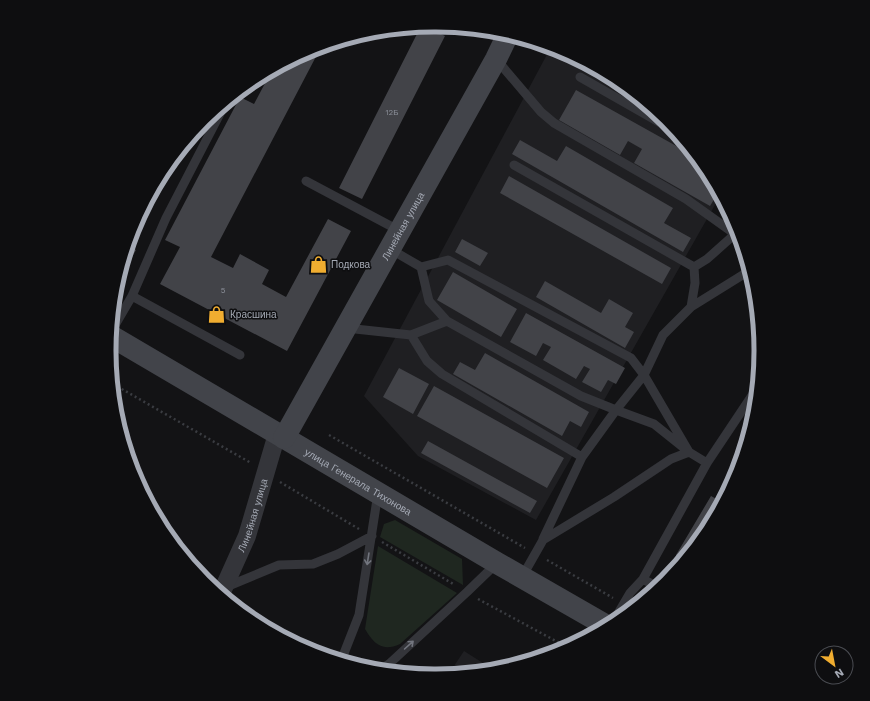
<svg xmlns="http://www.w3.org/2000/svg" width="870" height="701" viewBox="0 0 870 701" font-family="'Work Sans',sans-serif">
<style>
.built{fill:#1f1f22}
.green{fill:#1f2720}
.building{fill:#424348}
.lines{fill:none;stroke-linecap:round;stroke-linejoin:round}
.path{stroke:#3a3c41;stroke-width:2.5;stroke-dasharray:2 3;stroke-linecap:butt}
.lane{stroke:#34353a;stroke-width:9}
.street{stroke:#34353a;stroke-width:18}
.secondary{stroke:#42444a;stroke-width:22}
.oneway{stroke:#72757e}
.labels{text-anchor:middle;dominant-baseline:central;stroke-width:3;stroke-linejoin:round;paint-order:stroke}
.number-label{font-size:8px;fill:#8c909a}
.street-label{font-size:10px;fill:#a5aab5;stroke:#0e0e10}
.poi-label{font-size:10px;fill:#a5aab5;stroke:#0e0e10;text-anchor:start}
.rim{fill:none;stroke:#a5aab5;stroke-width:5}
</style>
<rect width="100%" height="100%" fill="#131315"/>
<path class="built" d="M 551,47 L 560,50 L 616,80 L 665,121 L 706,170 L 720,196 L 536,520 L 418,456 L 364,396 Z
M 464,651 L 494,670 L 448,675 Z"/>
<path class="green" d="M 395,520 L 462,559 L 463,585 L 380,537 L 384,524 Z
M 378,546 L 457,593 L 400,644 C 382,652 374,644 365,629 Z
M 646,591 L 650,593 L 633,607 L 631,606 L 638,593 Z"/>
<path class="building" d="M 421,26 L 425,26 L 445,36 L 362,199 L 339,188 Z
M 321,47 L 211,257 L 233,268 L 240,254 L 269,270 L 262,284 L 286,297 L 328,219 L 351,231 L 287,351 L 160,284 L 180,247 L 165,240 L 240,97 L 254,104 L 271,72 L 270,71 L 311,50 Z
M 582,62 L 616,80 L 643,102 L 579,67 Z
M 576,90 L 696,157 L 706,170 L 718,193 L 710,206 L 634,163 L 642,149 L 628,141 L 620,155 L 559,120 Z
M 520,140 L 557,161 L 566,146 L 673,208 L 664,223 L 691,238 L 683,252 L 512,154 Z
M 509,176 L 671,268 L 662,284 L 500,193 Z
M 462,239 L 488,253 L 480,266 L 455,252 Z
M 128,246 L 136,250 L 124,272 L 121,270 Z
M 453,272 L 517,309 L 501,337 L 437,300 Z
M 545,281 L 601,313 L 609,299 L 633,313 L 625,327 L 634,332 L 625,348 L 536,297 Z
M 526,313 L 625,368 L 616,384 L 608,380 L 601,392 L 582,382 L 590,369 L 584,366 L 576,379 L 543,360 L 551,347 L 543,343 L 536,356 L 510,342 Z
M 485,353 L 589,412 L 581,427 L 570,421 L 562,436 L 453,374 L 460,362 L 475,370 Z
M 399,368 L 429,384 L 413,414 L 383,397 Z
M 434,386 L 564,458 L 547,488 L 417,416 Z
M 428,441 L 537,501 L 530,513 L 421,453 Z
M 711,496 L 722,502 L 706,532 L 676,568 L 676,555 Z"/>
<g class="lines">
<path class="path" d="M 113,384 L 251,463
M 329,435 L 525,548
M 280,482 L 359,529
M 382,542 L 455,585
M 547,560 L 613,598
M 478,599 L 567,647"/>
<path class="lane" d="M 496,59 L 541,112 L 554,123 L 686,199 L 735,234 L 739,235
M 580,77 L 673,130
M 514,165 L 694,267 L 707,259 L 735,234
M 306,181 L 400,231
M 390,249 L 421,267 L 448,260 L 631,358 L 644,375 L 689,452 L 707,463
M 421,267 L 429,301 L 447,321
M 132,296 L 240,355
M 691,307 L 695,283 L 694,267
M 346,328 L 411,335 L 447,321 L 581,396 L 616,410 L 654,424 L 689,452 L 671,459 L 614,497 L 543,540 L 522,577
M 111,332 L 132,296 L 166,218 L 225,104
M 411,335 L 427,361 L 442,374 L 582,457
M 543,539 L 582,457 L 616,410 L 644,375 L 663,335 L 691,307 L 749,271
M 643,579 L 657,587
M 226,587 L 279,565 L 313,564 L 338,554 L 372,536
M 613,622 L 630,593 L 643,579 L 707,463 L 757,388
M 341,661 L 359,615 L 378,493
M 379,671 L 389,664 L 467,592 L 497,563"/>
<path class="street" id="s1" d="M 221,594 L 247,536 L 277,434"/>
<g class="secondary">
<path id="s2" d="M 111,336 L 497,563 L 607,626"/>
<path id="s3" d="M 284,438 L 496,59 L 508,34"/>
</g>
</g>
<defs><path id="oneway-shaft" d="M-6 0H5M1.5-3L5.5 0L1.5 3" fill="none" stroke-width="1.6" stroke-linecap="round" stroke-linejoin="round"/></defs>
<g class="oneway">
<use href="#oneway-shaft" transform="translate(368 559) rotate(99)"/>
<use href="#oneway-shaft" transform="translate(409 645) rotate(-42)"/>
</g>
<defs>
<symbol id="shop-bare" viewBox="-9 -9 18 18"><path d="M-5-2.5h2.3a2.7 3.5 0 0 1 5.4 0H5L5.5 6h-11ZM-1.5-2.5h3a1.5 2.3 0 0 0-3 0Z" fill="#f0ad30" stroke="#0e0e10" stroke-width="2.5" paint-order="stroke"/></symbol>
</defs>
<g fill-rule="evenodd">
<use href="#shop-bare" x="306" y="252" width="25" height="25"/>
<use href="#shop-bare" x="204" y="302" width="25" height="25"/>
</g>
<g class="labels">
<g class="number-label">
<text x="392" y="112">12Б</text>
<text x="223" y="290">5</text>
</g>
<g class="street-label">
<text stroke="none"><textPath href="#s3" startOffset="243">Линейная улица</textPath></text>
<text stroke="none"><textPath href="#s2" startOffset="287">улица Генерала Тихонова</textPath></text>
<text stroke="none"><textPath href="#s1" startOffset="85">Линейная улица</textPath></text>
</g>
<g class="poi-label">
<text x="331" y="264">Подкова</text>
<text x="230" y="314">Красшина</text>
</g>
</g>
<path d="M0 0H870V701H0ZM434 32H436A318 318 0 0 1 754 350V351A318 318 0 0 1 436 669H434A318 318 0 0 1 116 351V350A318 318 0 0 1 434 32Z" fill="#0e0e10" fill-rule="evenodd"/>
<path class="rim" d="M434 32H436A318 318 0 0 1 754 350V351A318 318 0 0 1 436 669H434A318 318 0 0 1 116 351V350A318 318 0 0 1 434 32Z"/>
<g transform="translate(834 665) rotate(148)"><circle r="19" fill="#0e0e10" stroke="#4a4c52"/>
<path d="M0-3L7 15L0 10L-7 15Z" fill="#f0ad30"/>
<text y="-6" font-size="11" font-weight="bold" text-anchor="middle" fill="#a5aab5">N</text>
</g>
</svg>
